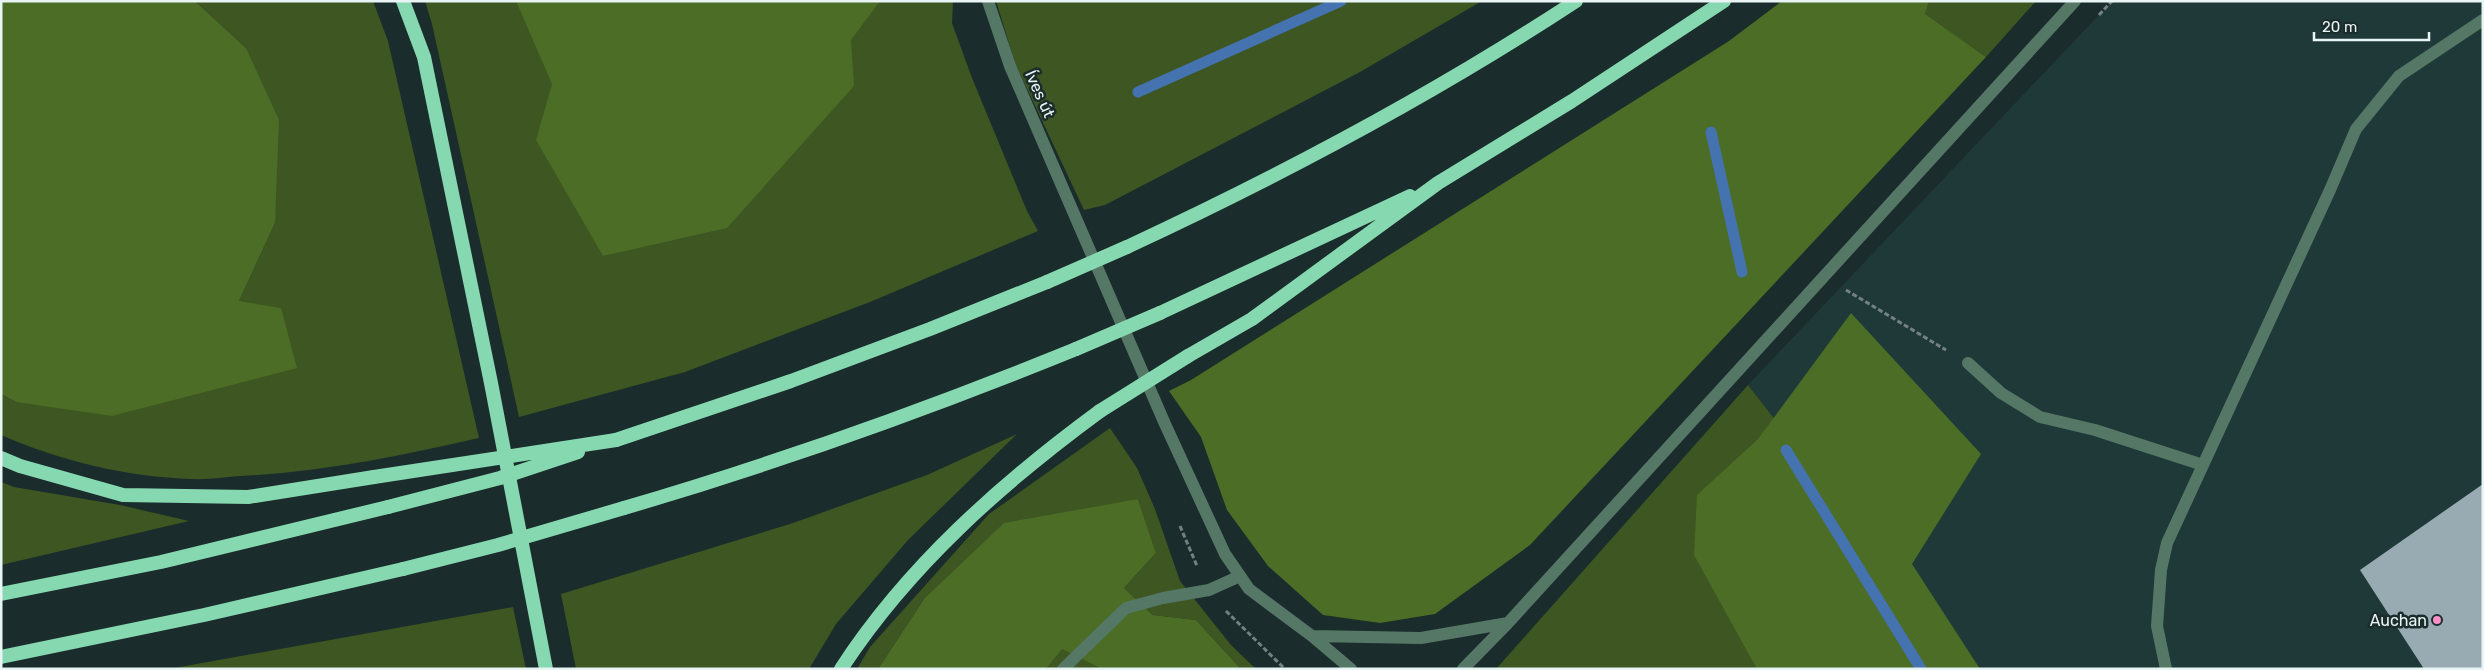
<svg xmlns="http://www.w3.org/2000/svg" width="2484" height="670" viewBox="0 0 2484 670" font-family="Rubik,sans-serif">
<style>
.built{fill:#1f3938}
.green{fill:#3d5622}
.forest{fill:#4b6d25}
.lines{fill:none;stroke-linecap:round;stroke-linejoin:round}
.stream{stroke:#4473af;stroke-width:11}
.building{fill:#99abb2}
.path{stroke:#738281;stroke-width:3;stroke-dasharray:5 2.5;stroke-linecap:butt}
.service{stroke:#576;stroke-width:12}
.minor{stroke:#576;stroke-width:12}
.trunk{stroke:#86d8b0;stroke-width:14}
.trunk-bridge{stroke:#86d8b0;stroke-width:14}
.poi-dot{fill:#fb8fc6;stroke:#1a2c2b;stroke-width:2}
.labels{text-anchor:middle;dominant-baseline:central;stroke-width:5;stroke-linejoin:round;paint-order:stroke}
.street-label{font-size:16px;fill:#e9f4f4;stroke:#1a2c2b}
.poi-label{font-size:16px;fill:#e9f4f4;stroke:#1a2c2b;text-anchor:end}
</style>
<rect width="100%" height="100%" fill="#1a2c2b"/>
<path class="built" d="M 2112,1 L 2483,1 L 2483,669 L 1934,669 L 1816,472 L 1748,385 Z"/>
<path class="green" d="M 195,1 L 373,1 L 388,41 L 479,438 C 400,456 322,472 241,476 C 225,477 208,480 192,479 C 127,477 60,461 1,435 L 1,394 L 16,402 L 239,301 L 275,223 L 246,48 Z
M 425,1 L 953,1 L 952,23 L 972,78 L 1027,211 L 1038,231 L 870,302 L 685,372 L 519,417 L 432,24 Z
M 996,1 L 1482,1 L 1360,72 L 1105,205 L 1084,210 L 1015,63 Z
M 1929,1 L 2036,1 L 1986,57 L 1924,14 Z
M 1748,385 L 1816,472 L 1934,669 L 1496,669 Z
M 1110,428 L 1137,468 L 1155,509 L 1180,581 L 1231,645 L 1256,669 L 1241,669 L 1196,620 L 1153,615 L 1124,588 L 1156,553 L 1138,499 L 924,599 L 878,669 L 857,669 L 870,647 L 989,514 Z
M 1017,434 L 908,540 L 836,624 L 809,669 L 576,669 L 561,594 L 793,523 L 927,475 Z
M 1,482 L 14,487 L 120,505 L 189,521 L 1,565 Z
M 513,607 L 526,669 L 169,669 Z
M 1062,648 L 1102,669 L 1046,669 Z"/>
<path class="forest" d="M 1,1 L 195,1 L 246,48 L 279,120 L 275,223 L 239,301 L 281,308 L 297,368 L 112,416 L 16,402 L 1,394 Z
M 516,1 L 880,1 L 851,40 L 854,86 L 727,228 L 603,256 L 536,140 L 552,84 Z
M 1782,1 L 1929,1 L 1925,14 L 1986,57 L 1530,545 L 1435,614 L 1380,623 L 1323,615 L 1268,566 L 1227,510 L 1201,437 L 1169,391 L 1191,380 L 1729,41 Z
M 1851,313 L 1981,454 L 1912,564 L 1980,669 L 1757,669 L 1694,555 L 1697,495 L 1758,439 Z
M 1138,499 L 1156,553 L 1124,588 L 1153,615 L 1196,620 L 1241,669 L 1102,669 L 1062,649 L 1046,669 L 878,669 L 924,599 L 1004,523 Z"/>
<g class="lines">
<path class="stream" d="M 1138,92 L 1341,1
M 1711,132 L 1742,272
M 1786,450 L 1921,669"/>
</g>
<path class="building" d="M 2483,484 L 2483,669 L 2424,669 L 2360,570 Z"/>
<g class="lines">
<path class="path" d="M 2099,15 L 2112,1
M 1846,290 L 1946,350
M 1180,526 L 1197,566
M 1226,611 L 1285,669"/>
<path class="service" d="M 1968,363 L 2001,393 L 2040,417 L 2095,430 L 2203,465
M 1063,669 L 1126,608 L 1163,598 L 1209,590 L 1240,576
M 2166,669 L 2157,626 L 2161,570 L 2167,543 L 2330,190 L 2356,129 L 2399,76 L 2483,20"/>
<path class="minor" d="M 988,1 L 1010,66 L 1165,424 L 1225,554 L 1249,589 L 1312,636 L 1351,669
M 1312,636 L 1421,638 L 1508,623
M 1463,669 L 1508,623 L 2075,1"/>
<path class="trunk" d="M 403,1 L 424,57 L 491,383 L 546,669
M 1127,247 C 1282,175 1433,95 1576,1
M 1160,313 L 1410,196
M 1188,356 L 1252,319 L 1438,183 L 1572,101 L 1724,1
M 616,440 L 791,381 L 930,329 L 1047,282
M 1,458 L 20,466 L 123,495 L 248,497 L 374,477
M 624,508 C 778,463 928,409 1076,349
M 1,594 L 161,562 L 388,507
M 1,657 L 204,615 L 403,569
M 841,669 C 908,566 1002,483 1100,411"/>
<path class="trunk-bridge" d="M 1047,282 L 1127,247
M 1076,349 L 1160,313
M 1100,411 L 1188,356
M 374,477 L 616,440
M 388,507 L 500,478 L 578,452
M 403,569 L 498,545 L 624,508"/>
</g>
<circle class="poi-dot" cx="2437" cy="620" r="5"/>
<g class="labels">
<g class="street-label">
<text transform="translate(1040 94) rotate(66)">Íves út</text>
</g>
<g class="poi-label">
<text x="2427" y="620">Auchan</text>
</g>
</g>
<rect width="2484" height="670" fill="none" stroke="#e9f4f4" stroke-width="5"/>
<path d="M2314 32v8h115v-8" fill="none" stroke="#e9f4f4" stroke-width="2.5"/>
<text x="2322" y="32" font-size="15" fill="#e9f4f4" stroke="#1a2c2b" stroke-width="4" paint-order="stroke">20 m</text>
</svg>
